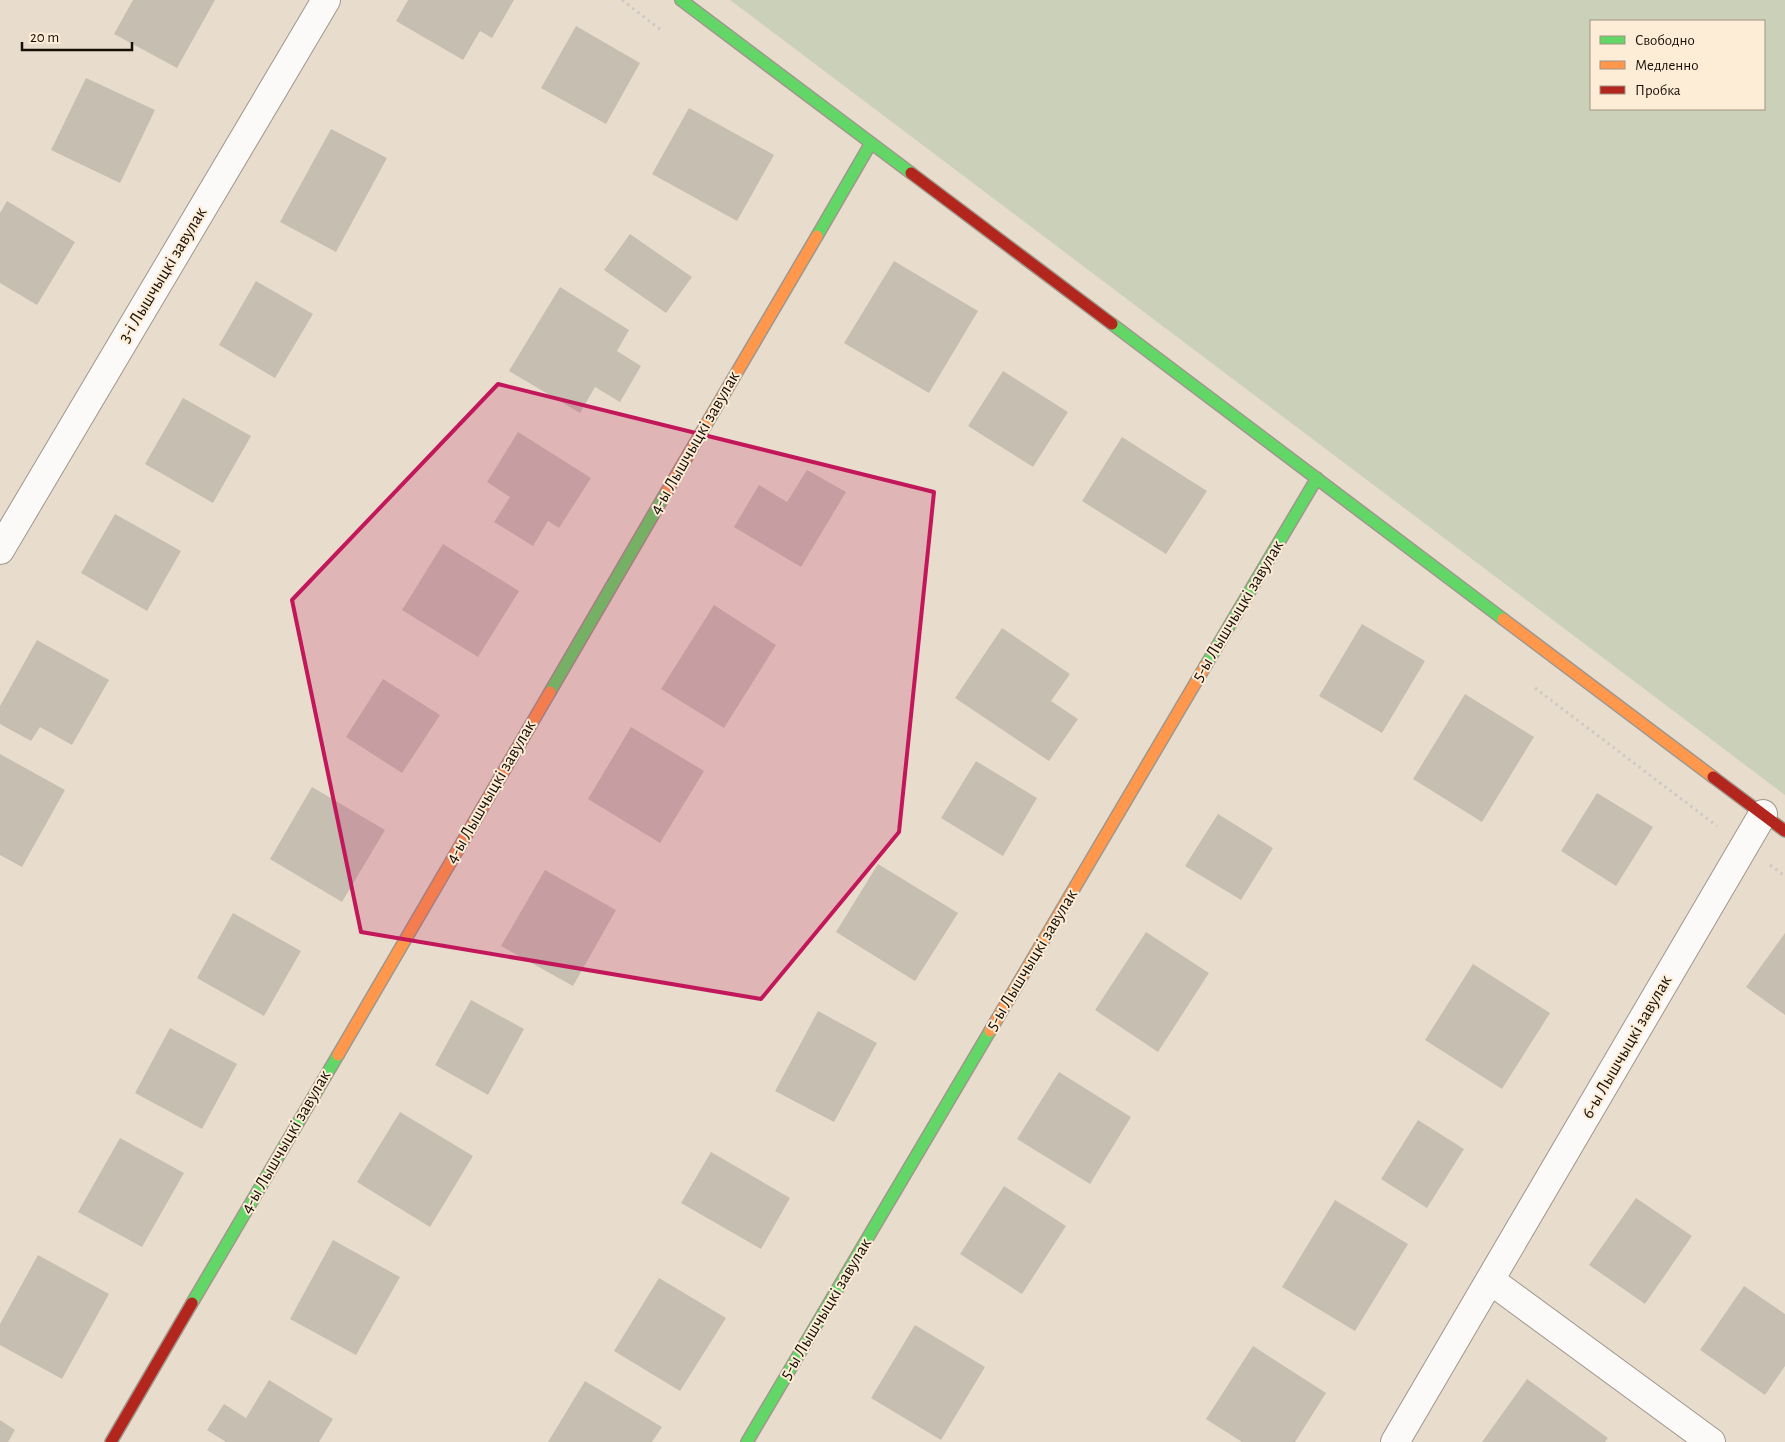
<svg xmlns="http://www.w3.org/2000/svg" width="1785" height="1442" viewBox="0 0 1785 1442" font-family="'Alegreya Sans',sans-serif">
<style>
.green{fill:#cbd1b8;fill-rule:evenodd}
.building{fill:#c7beb2}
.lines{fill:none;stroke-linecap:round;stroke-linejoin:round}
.street-casing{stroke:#9f978c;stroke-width:30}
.fast-casing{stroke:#9f978c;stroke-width:14}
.slow-casing{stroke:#9f978c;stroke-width:14}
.jam-casing{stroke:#9f978c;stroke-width:14}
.path{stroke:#cdc9c4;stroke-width:3;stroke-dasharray:2.5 4;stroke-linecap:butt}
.street{stroke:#fcfaf8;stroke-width:28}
.fast{stroke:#63d668;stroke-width:11}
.slow{stroke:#ff974d;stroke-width:11}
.jam{stroke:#b3261e;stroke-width:11}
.marked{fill:#c2185b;fill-opacity:0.2;stroke:#c2185b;stroke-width:4;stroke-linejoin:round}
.labels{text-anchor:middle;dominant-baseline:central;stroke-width:4;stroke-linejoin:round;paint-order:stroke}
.street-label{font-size:18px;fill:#171007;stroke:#fdecd6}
</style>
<rect width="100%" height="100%" fill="#e8ddcd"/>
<path class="green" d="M 730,0 L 1785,0 L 1785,795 ZM 1591,21 L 1764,21 L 1764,109 L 1591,109 Z"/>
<path class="building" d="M 133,0 L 215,0 L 177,68 L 114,34 Z
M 408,0 L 514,0 L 492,38 L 480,31 L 463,60 L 396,21 Z
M 576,26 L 640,63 L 606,124 L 541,88 Z
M 86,78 L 155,110 L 120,183 L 51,150 Z
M 689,108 L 774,155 L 737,221 L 652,174 Z
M 331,129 L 387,158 L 336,252 L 280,222 Z
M 7,201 L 75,242 L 37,305 L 0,283 L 0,213 Z
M 630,234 L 692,277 L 666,313 L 604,270 Z
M 894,261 L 978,311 L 929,393 L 844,343 Z
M 256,281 L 313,314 L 275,378 L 219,345 Z
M 560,287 L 629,330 L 617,351 L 641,366 L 620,402 L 595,387 L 580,413 L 509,371 Z
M 1003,371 L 1068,412 L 1033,467 L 968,426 Z
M 183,398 L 251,436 L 213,503 L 145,464 Z
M 518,432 L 591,478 L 559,528 L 548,521 L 533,546 L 494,522 L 510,497 L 487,482 Z
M 1122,437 L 1207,491 L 1166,554 L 1082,501 Z
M 807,470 L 846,492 L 801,567 L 734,527 L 759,485 L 787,502 Z
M 115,514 L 181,551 L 147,611 L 81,573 Z
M 443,544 L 519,591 L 478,657 L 402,610 Z
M 714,605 L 776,645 L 724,728 L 661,689 Z
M 1362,624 L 1425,661 L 1382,733 L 1319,696 Z
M 1002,628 L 1070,674 L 1051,701 L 1078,719 L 1049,761 L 955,698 Z
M 37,640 L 109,680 L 72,745 L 40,727 L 31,741 L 0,724 L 0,706 Z
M 383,679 L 440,715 L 402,773 L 346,737 Z
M 1465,694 L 1534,737 L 1482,822 L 1413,779 Z
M 631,727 L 704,771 L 660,843 L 588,799 Z
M 0,754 L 65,790 L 22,867 L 0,855 Z
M 976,761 L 1037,798 L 1003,856 L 941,818 Z
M 312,787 L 385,830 L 342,902 L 270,859 Z
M 1597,793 L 1653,827 L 1616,886 L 1561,851 Z
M 1218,814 L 1273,848 L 1241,900 L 1185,866 Z
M 878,864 L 958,913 L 915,981 L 836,932 Z
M 545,870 L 616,910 L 573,986 L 501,946 Z
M 233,913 L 301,951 L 264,1016 L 197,978 Z
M 1146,932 L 1209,973 L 1158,1052 L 1095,1010 Z
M 1785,933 L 1785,1015 L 1746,987 Z
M 1473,964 L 1550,1013 L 1502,1089 L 1425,1040 Z
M 471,1000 L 524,1029 L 488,1095 L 435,1065 Z
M 818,1011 L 877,1043 L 834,1122 L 775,1091 Z
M 170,1028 L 237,1064 L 202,1129 L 135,1093 Z
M 1059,1072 L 1131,1117 L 1090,1184 L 1017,1139 Z
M 400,1112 L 473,1156 L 430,1227 L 357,1182 Z
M 1418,1120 L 1464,1149 L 1427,1208 L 1381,1179 Z
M 120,1138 L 184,1173 L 142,1247 L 78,1212 Z
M 711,1152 L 790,1198 L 761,1249 L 681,1203 Z
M 1004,1186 L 1066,1226 L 1022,1294 L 960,1254 Z
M 1636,1198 L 1692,1236 L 1645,1304 L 1589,1265 Z
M 1335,1200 L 1408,1244 L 1355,1331 L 1282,1287 Z
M 333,1240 L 400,1277 L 356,1355 L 290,1319 Z
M 38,1255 L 109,1294 L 62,1379 L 0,1345 L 0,1324 Z
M 659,1278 L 726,1318 L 680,1391 L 614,1351 Z
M 1744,1286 L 1785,1314 L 1785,1366 L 1765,1395 L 1700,1350 Z
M 915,1325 L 985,1367 L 941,1440 L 871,1398 Z
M 1253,1346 L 1326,1393 L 1295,1442 L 1242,1442 L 1206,1419 Z
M 1527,1379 L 1608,1438 L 1605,1442 L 1482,1442 Z
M 269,1380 L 333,1419 L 319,1442 L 226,1442 L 207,1430 L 224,1404 L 246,1418 Z
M 585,1381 L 662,1427 L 652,1442 L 548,1442 Z
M 0,1420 L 15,1430 L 8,1442 L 0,1442 Z"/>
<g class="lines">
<defs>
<path id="street" d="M 0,550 L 326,0
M 1490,1280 L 1711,1442
M 1395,1442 L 1763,814"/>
<path id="fast" d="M 681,0 L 911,173
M 817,236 L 871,143
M 1112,324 L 1503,619
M 1206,665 L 1317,478
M 550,692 L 667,491
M 192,1303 L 338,1055
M 747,1442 L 990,1031"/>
<path id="slow" d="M 667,491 L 817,236
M 1503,619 L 1713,777
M 990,1031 L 1206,665
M 338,1055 L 550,692"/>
<path id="jam" d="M 911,173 L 1112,324
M 1713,777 L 1785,831
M 111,1442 L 192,1303"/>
</defs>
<use href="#street" class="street-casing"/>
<use href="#fast" class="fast-casing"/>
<use href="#slow" class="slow-casing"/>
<use href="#jam" class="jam-casing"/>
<path class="path" d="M 622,0 L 661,30
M 1535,688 L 1717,826
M 1770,865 L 1785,876"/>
<use href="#street" class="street"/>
<use href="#fast" class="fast"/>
<use href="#slow" class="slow"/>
<use href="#jam" class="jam"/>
</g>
<path class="marked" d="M 498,384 L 934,492 L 899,832 L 761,999 L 361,932 L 292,600 Z"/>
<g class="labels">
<g class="street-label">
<text transform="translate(163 275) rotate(-59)">3-і Лышчыцкі завулак</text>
<text transform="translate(695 443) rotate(-60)">4-ы Лышчыцкі завулак</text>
<text transform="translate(1238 611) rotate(-59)">5-ы Лышчыцкі завулак</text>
<text transform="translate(491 792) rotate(-60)">4-ы Лышчыцкі завулак</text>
<text transform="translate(1032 960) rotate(-59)">5-ы Лышчыцкі завулак</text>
<text transform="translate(1627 1047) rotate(-60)">6-ы Лышчыцкі завулак</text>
<text transform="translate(286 1142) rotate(-60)">4-ы Лышчыцкі завулак</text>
<text transform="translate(826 1309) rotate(-59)">5-ы Лышчыцкі завулак</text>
</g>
</g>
<rect x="1590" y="20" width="175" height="90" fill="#fdecd6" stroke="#a19483"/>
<rect x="1600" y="36" width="25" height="8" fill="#63d668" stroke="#a19483"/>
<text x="1635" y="45" font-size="15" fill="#171007">Свободно</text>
<rect x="1600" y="61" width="25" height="8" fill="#ff974d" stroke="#a19483"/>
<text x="1635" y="70" font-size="15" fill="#171007">Медленно</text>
<rect x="1600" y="86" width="25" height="8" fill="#b3261e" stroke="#a19483"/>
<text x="1635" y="95" font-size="15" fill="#171007">Пробка</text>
<path d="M22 42v8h110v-8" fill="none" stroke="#171007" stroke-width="2.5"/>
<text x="30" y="42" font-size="15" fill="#171007" stroke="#fdecd6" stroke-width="4" paint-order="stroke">20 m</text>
</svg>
